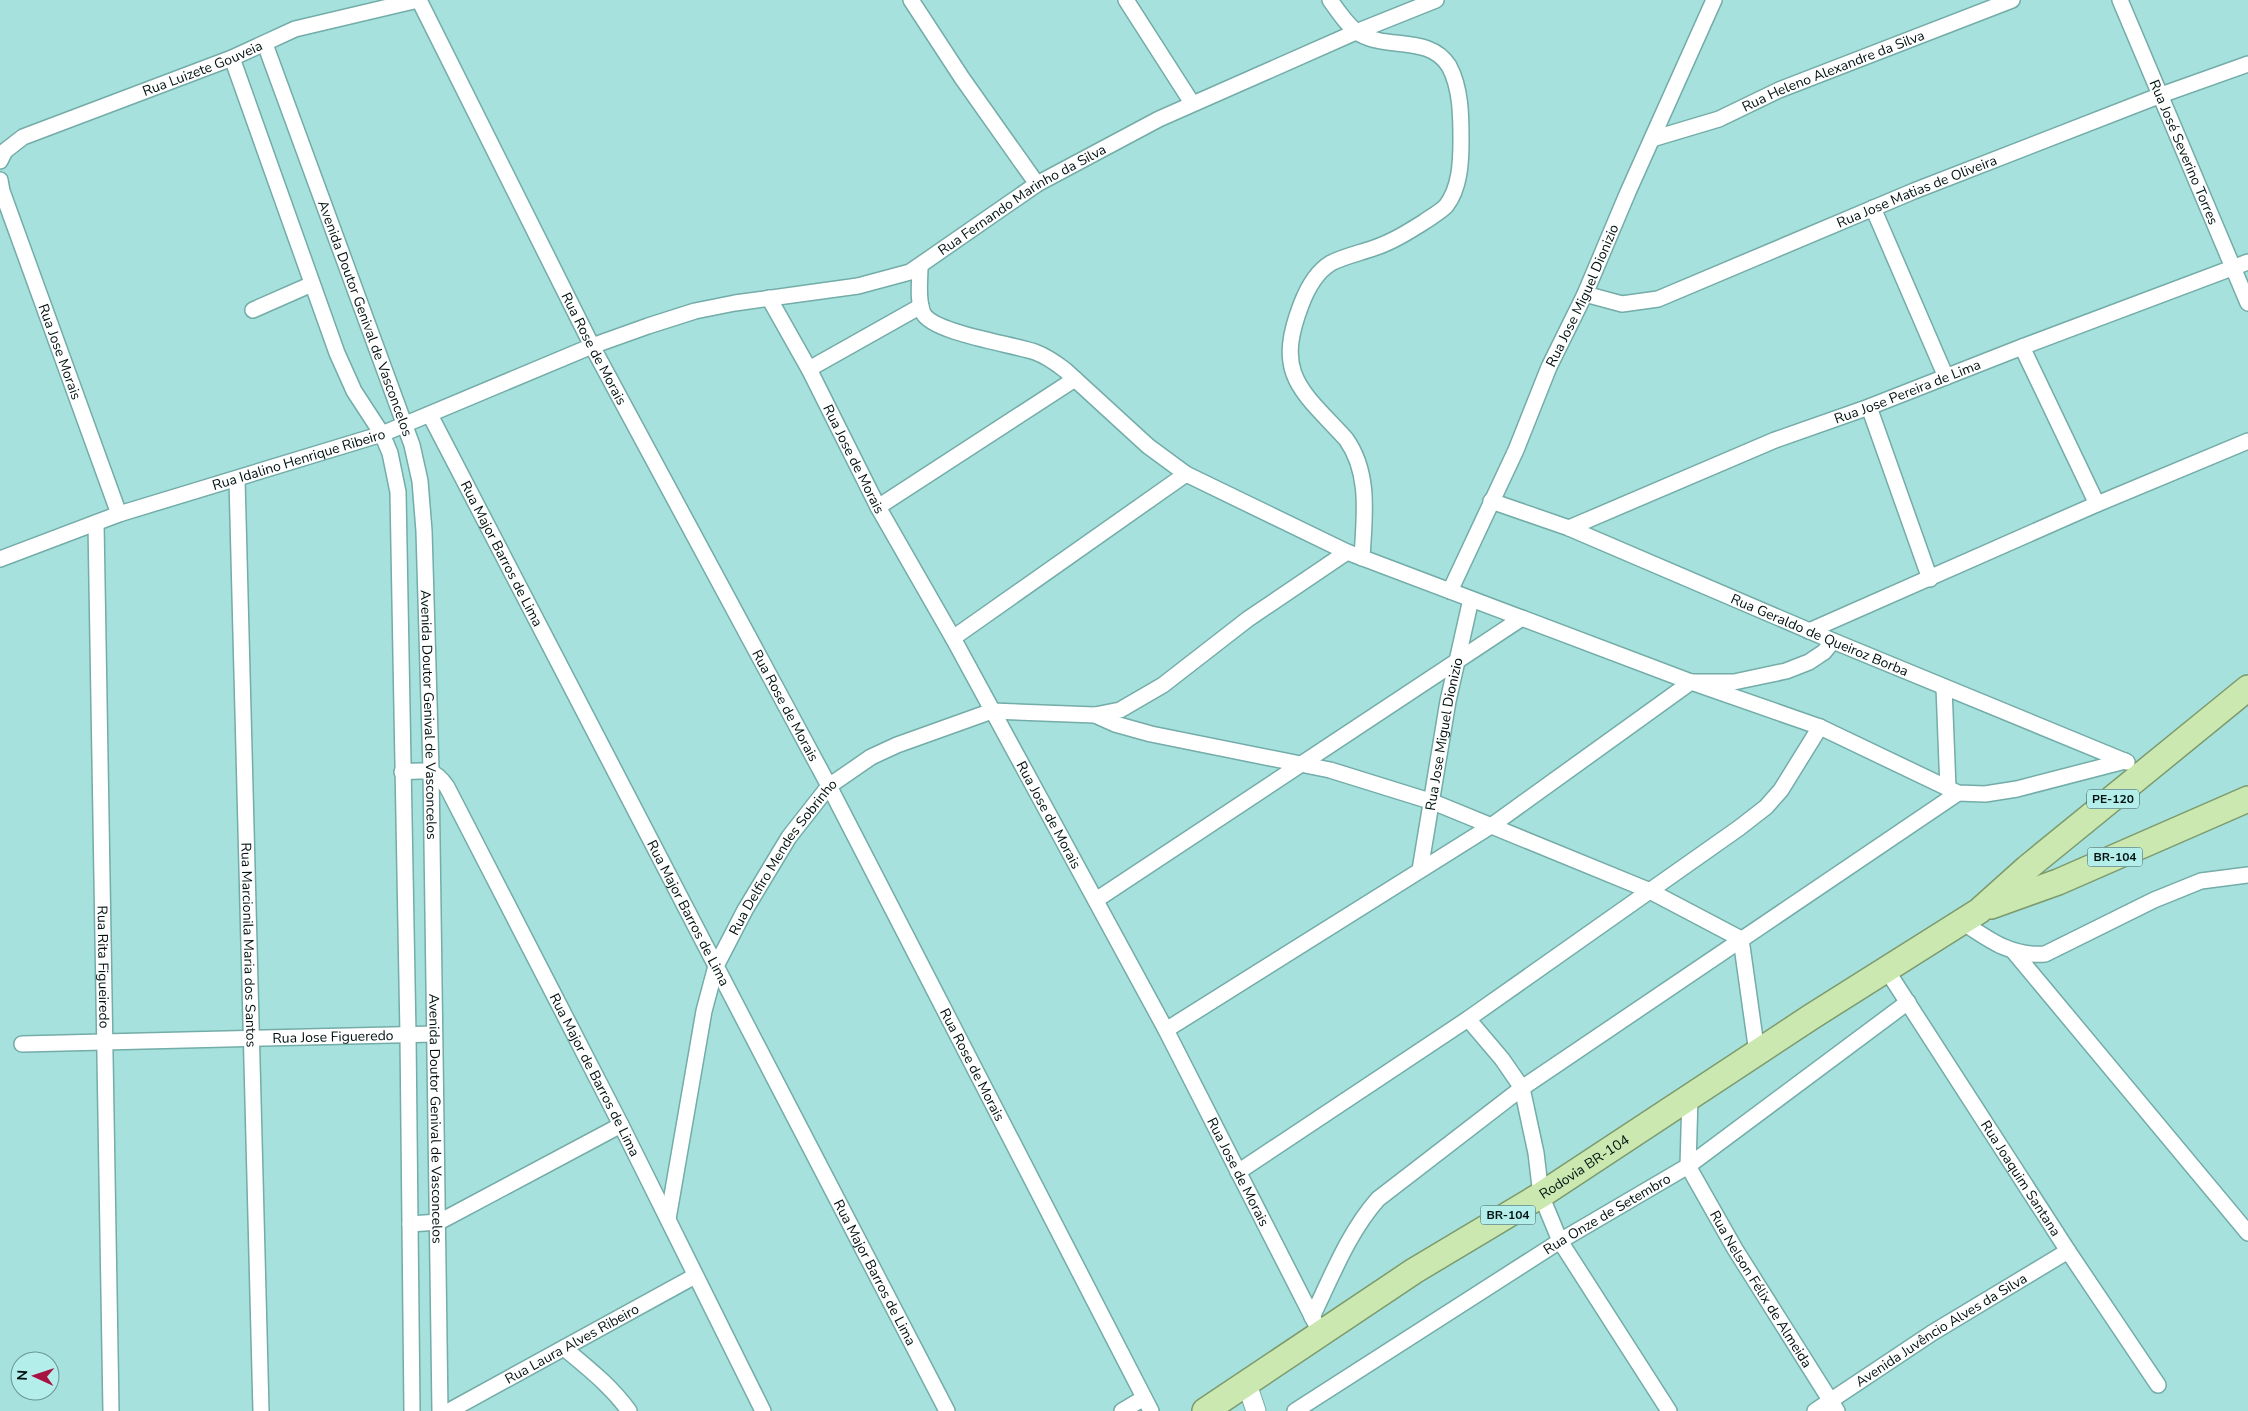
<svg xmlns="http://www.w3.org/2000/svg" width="2248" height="1411" viewBox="0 0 2248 1411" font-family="'Nunito Sans',sans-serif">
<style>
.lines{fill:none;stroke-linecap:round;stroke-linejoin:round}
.minor-casing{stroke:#73aca8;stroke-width:18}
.tertiary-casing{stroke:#73aca8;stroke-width:21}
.trunk-casing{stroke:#7c9a6c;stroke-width:28}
.minor{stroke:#fff;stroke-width:15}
.tertiary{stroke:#fff;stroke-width:19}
.trunk{stroke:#cbe8b0;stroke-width:25}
.labels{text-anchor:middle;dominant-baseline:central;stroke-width:4;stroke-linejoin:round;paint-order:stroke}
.shield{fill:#b3eeea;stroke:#365351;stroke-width:1}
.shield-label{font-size:12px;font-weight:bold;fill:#001110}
.street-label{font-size:14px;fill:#001110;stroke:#b3eeea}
</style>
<rect width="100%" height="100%" fill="#a7e1dd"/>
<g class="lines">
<defs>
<g id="minor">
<path id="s1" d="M 419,0 L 592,346 L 829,786 L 1151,1411"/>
<path d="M 911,0 L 962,78 L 1037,184"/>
<path d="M 1126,0 L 1192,103"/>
<path d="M 1330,0 C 1338,11 1348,27 1360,34 C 1388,50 1430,35 1449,66 C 1461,88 1461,117 1461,140 C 1461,162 1460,188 1446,206 C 1440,212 1431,217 1424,222 C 1408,232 1392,242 1374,248 C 1360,253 1345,256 1331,263 C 1316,272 1307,289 1301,305 C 1274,375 1301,390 1346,439 C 1371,474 1364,518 1362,558"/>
<path id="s2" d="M 2120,0 L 2248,303"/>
<path id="s3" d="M 265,44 L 412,445 L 420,481 L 424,531 L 431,770 L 440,1411"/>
<path d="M 232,58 L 337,353 L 354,391 L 382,434 L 390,453 L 398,492 L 408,1035 L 412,1411"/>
<path id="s4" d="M 1652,139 L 1719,119 L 1779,90 L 2012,0"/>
<path id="s5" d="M 0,161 L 5,151 L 23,137 L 232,58 L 295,29 L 418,0"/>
<path id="s6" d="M 0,180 L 2,191 L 119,514"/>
<path d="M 1873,208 L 1946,377"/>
<path d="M 920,267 C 920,281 917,300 923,313 C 933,333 1012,344 1035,352 C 1046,356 1056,363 1065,370 L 1148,446 L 1186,474 L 1347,552 L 1691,682 L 1820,727 L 1958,793 L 1985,794 L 2017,789 L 2125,761"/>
<path id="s7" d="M 1585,294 L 1622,304 L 1658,299 L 1914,191 L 2161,95 L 2248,64"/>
<path id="s8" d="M 769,298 L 809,369 L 878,507 L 953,638 L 1166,1030 L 1321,1334"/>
<path d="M 253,310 L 312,284"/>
<path d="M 2022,347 L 2097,504"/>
<path d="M 809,369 L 921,306"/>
<path d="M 1869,407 L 1930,579"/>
<path id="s9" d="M 430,415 L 947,1411"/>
<path id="s10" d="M 237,479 L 261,1411"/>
<path id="s11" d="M 1491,501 L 1569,528 L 1833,641 L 2127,762"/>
<path d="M 878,507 L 1075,379"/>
<path id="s12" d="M 96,523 L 111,1411"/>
<path id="s13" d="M 1569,528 L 1775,440 L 1869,407 L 2022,347 L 2248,262"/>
<path id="s14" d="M 0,559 L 119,514 L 382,434 L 592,346 L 648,326 L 695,311 L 735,303 L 858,286 L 910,272 L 1037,184 L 1159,119 L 1356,32 L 1436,0"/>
<path id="s15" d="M 1450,591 L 1516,450 L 1549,367 L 1585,294 L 1628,192 L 1714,0"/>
<path d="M 1809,631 L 2097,504 L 2248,441"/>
<path d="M 953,638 L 1186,474"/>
<path d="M 1944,687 L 1948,789"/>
<path d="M 1095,715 L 1115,724 L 1151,734 L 1330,770 L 1433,802 L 1648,890 L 1741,939 L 1757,1053"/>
<path id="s16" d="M 402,772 C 425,771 433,766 447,787 L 621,1125 L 763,1411"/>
<path id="s17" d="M 1420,870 L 1448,701 L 1471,599"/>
<path d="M 1096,900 L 1522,618"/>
<path d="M 1961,921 C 1988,939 2011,957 2045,954 L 2154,900 L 2201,881 L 2248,875"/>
<path d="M 2014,952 L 2248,1233"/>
<path id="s18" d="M 1886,969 L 2068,1251 L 2158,1385"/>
<path d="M 1468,1019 L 1502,1059 L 1522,1088 L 1536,1153 L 1541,1195 L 1560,1241 L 1669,1411"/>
<path d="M 1166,1030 L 1491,826 L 1691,682 L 1734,682 L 1786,671 L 1809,662 L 1824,652 L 1833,641"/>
<path id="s19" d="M 22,1044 L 434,1034"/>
<path id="s20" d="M 1690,1097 L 1688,1166 L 1735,1249 L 1837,1411"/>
<path d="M 1238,1172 L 1468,1019 L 1739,828 L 1766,807 L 1781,790 L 1820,727"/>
<path id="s21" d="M 668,1219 L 704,1011 L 716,966 L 745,910 L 789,837 L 829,786 L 871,757 L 897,745 L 992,711 L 1095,715 L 1120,710 L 1163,685 L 1248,619 L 1347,552"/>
<path d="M 410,1224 L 439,1222 L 621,1125"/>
<path d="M 1312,1317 C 1332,1276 1348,1233 1378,1199 L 1522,1088 L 1958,793"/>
<path d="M 564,1348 C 588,1368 611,1386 629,1411"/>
<path id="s22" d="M 449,1411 L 695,1276"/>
<path d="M 1122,1411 L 1144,1398"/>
<path id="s23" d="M 1295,1411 L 1560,1241 L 1688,1166 L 1908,1002"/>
<path id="s24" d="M 1815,1411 L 1932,1333 L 2068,1251"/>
</g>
<path id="tertiary" d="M 1247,1384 L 1256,1411"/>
<g id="trunk">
<path d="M 1991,906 L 2058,882 L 2248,799"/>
<path id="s25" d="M 1205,1411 L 1414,1271 L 1541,1195 L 1811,1017 L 1979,911 L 2027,868 L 2248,688"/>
</g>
</defs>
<use href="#minor" class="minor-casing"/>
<use href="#tertiary" class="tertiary-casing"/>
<use href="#trunk" class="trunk-casing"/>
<use href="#minor" class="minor"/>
<use href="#tertiary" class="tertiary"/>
<use href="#trunk" class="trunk"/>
</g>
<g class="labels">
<g class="shield">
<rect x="2087" y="789.5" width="52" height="19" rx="4"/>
<rect x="2087.5" y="847.5" width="55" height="19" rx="4"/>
<rect x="1480.5" y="1205.5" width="55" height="19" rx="4"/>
</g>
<g class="shield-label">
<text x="2113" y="799">PE-120</text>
<text x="2115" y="857">BR-104</text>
<text x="1508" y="1215">BR-104</text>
</g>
<g class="street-label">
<text stroke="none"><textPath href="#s5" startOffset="226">Rua Luizete Gouveia</textPath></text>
<text stroke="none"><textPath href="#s4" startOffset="194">Rua Heleno Alexandre da Silva</textPath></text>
<text stroke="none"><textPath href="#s2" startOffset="165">Rua José Severino Torres</textPath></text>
<text stroke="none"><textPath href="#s7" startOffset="355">Rua Jose Matias de Oliveira</textPath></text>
<text stroke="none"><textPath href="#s14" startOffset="1091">Rua Fernando Marinho da Silva</textPath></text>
<text stroke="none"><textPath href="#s15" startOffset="324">Rua Jose Miguel Dionizio</textPath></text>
<text stroke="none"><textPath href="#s3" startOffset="292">Avenida Doutor Genival de Vasconcelos</textPath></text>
<text stroke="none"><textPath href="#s1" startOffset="390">Rua Rose de Morais</textPath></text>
<text stroke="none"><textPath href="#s6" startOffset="182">Rua Jose Morais</textPath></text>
<text stroke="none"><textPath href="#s13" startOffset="365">Rua Jose Pereira de Lima</textPath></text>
<text stroke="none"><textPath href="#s14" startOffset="315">Rua Idalino Henrique Ribeiro</textPath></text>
<text stroke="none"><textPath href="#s8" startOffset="182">Rua Jose de Morais</textPath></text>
<text stroke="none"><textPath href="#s9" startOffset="156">Rua Major Barros de Lima</textPath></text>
<text stroke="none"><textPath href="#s11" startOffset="355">Rua Geraldo de Queiroz Borba</textPath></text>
<text stroke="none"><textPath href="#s1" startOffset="795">Rua Rose de Morais</textPath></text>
<text stroke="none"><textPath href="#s3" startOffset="698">Avenida Doutor Genival de Vasconcelos</textPath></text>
<text stroke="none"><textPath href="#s17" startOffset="138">Rua Jose Miguel Dionizio</textPath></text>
<text stroke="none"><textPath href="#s8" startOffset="588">Rua Jose de Morais</textPath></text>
<text stroke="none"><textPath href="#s21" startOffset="386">Rua Delfiro Mendes Sobrinho</textPath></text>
<text stroke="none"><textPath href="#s9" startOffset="561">Rua Major Barros de Lima</textPath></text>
<text stroke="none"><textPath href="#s10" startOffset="466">Rua Marcionila Maria dos Santos</textPath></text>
<text stroke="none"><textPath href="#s12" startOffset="444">Rua Rita Figueiredo</textPath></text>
<text stroke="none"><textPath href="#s19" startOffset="311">Rua Jose Figueredo</textPath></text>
<text stroke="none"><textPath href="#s1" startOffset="1200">Rua Rose de Morais</textPath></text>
<text stroke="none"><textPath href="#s16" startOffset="375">Rua Major de Barros de Lima</textPath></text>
<text stroke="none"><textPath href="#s3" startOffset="1102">Avenida Doutor Genival de Vasconcelos</textPath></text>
<text stroke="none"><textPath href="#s25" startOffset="451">Rodovia BR-104</textPath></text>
<text stroke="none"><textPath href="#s8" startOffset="992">Rua Jose de Morais</textPath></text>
<text stroke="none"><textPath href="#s18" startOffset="249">Rua Joaquim Santana</textPath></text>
<text stroke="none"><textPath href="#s23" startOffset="369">Rua Onze de Setembro</textPath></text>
<text stroke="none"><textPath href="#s9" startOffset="966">Rua Major Barros de Lima</textPath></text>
<text stroke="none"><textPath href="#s20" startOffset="212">Rua Nelson Félix de Almeida</textPath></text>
<text stroke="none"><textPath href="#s24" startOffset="150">Avenida Juvêncio Alves da Silva</textPath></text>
<text stroke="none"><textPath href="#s22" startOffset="140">Rua Laura Alves Ribeiro</textPath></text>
</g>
</g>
<g transform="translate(35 1376) rotate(273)"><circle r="24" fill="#b3eeea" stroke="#6b9693"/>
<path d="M0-4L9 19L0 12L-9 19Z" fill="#a81242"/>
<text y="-8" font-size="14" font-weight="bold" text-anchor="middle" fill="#001110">N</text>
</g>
</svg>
